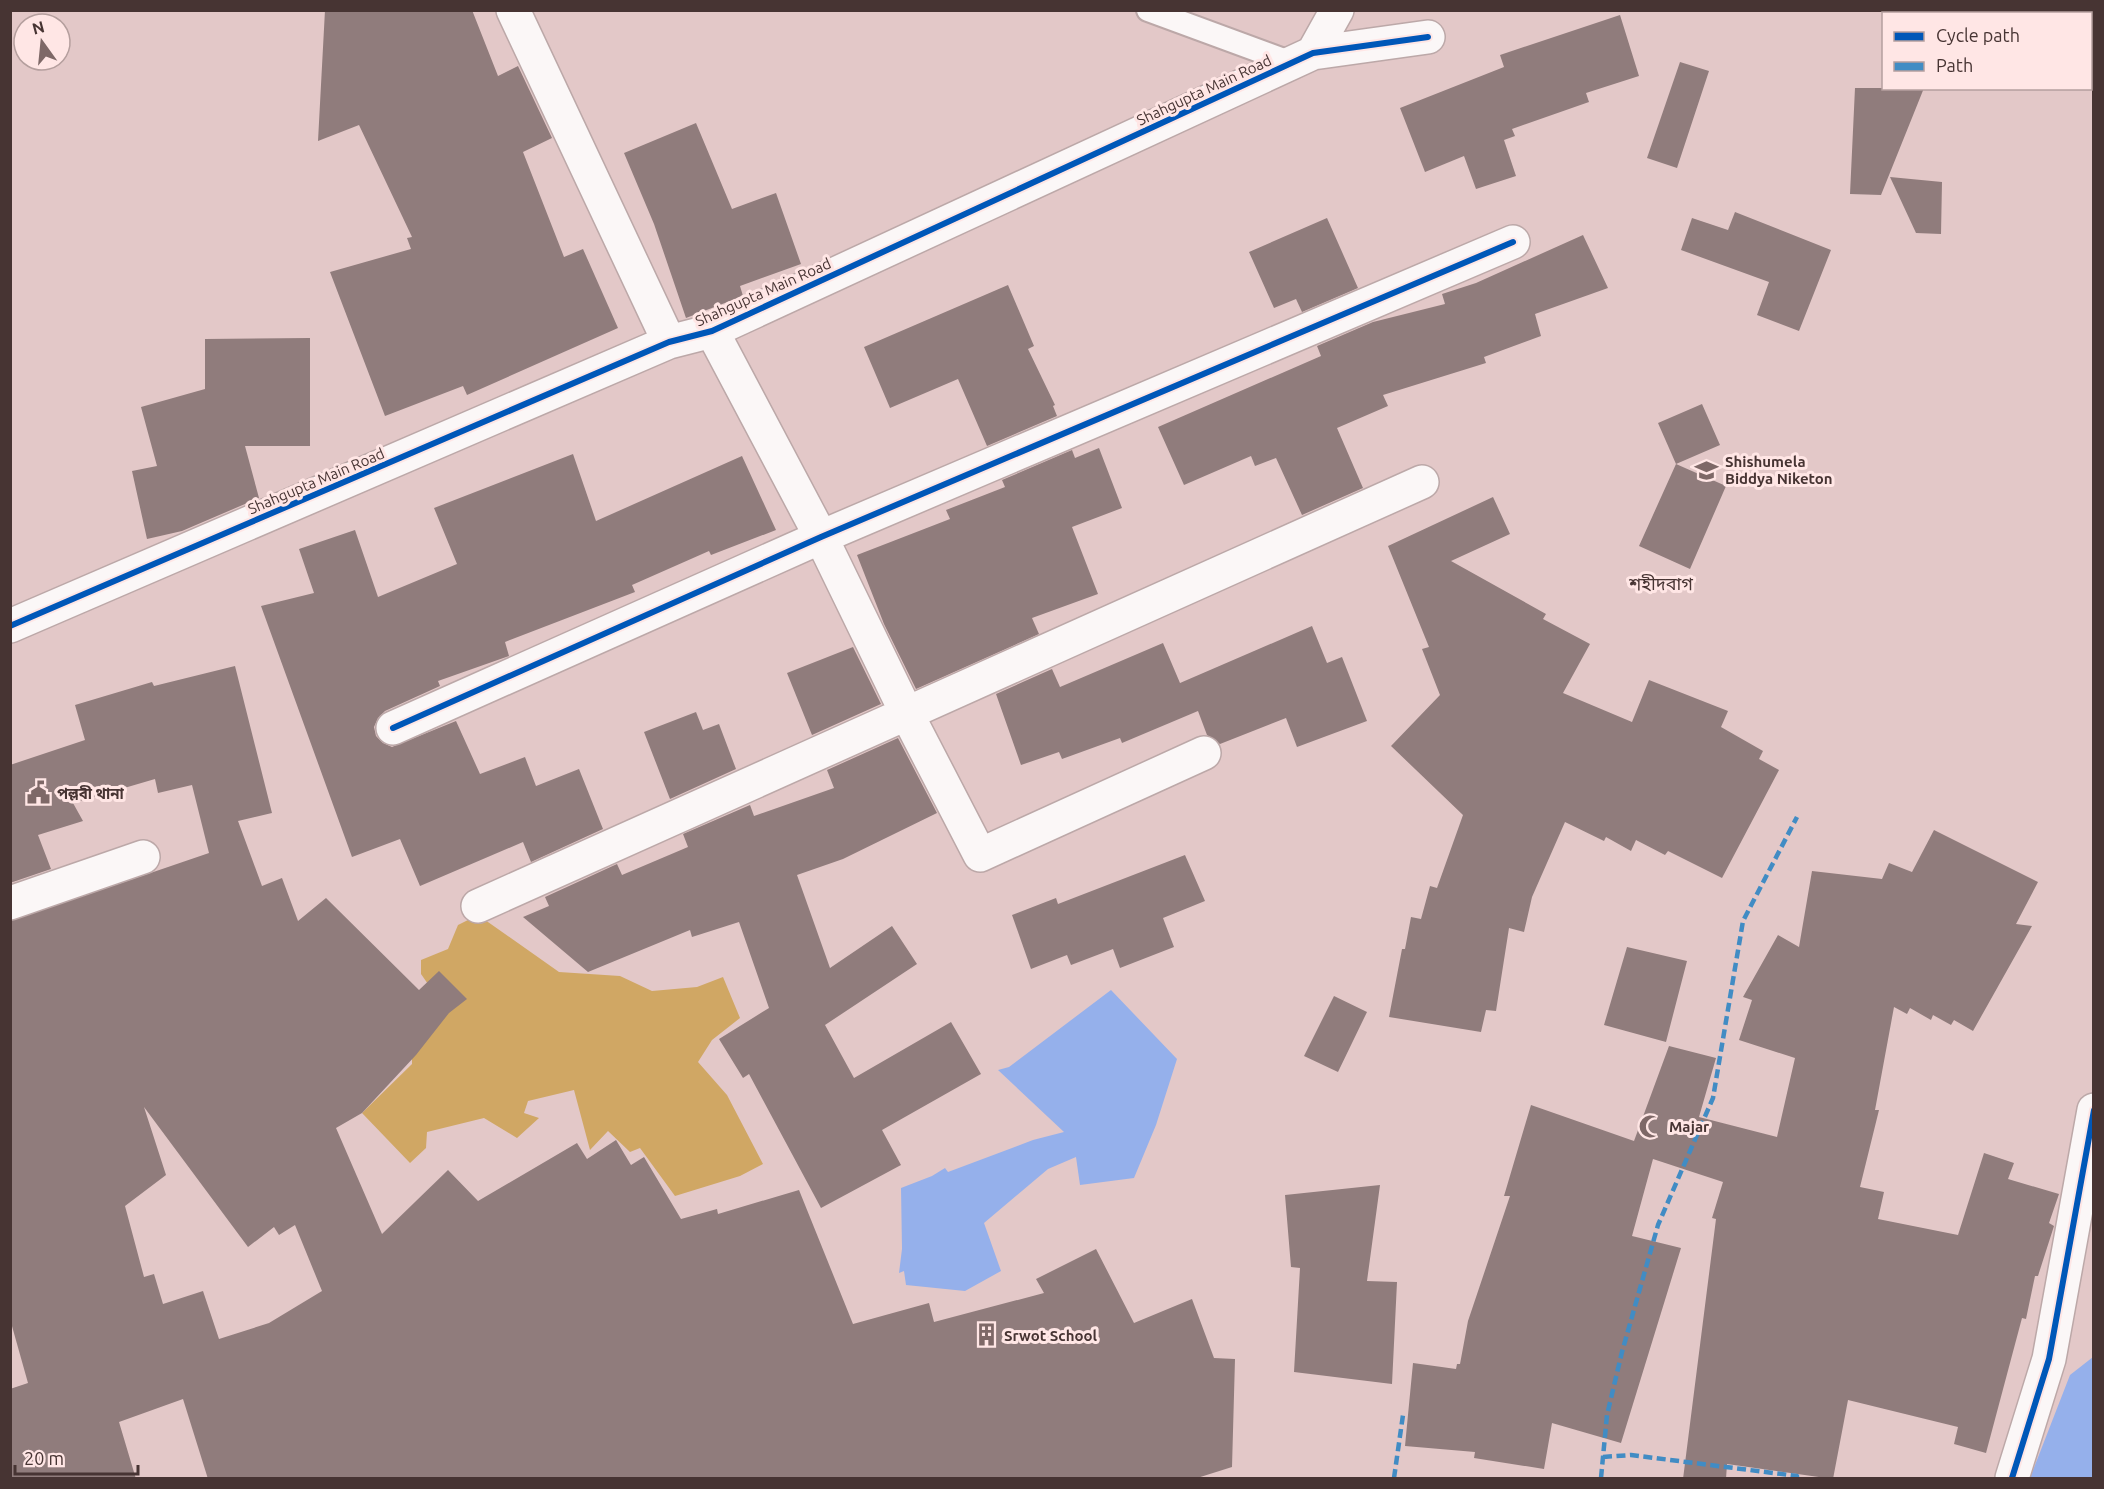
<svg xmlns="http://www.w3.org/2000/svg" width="2104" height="1489" viewBox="0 0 2104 1489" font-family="Ubuntu,'Noto Sans Bengali',sans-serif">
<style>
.forest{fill:#d0a764}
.water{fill:#95b0eb}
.building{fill:#907c7c;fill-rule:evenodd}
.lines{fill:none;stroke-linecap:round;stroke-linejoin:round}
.lane-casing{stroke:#bca8a8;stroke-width:26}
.street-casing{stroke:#bca8a8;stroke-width:36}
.lane{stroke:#fbf7f7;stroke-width:22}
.street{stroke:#fbf7f7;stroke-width:33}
.quiet{stroke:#418cc4;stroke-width:4.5;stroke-dasharray:9 4.5;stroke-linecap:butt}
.cycleway-casing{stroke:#ffe6e5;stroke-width:10}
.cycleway{stroke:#0057b8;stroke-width:6}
.labels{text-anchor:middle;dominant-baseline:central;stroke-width:6;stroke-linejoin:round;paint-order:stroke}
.street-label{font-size:15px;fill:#473433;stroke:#ffe6e5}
.poi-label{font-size:15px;font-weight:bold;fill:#473433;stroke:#ffe6e5;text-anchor:start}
.quarter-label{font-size:18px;fill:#473433;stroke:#ffe6e5}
</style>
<rect width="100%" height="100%" fill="#e3c8c8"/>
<path class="forest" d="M 478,915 L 559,972 L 620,976 L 652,991 L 697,987 L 723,977 L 740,1018 L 712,1040 L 698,1062 L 727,1095 L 763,1164 L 740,1176 L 675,1196 L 640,1148 L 630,1152 L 608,1131 L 590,1150 L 574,1090 L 528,1101 L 524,1113 L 539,1118 L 517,1138 L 484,1118 L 427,1132 L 426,1148 L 410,1163 L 362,1113 L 412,1064 L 412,1038 L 448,1013 L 421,974 L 421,960 L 448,949 L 458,925 Z"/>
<path class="water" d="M 1111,990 L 1177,1059 L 1156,1125 L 1134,1178 L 1080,1185 L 1076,1157 L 1048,1169 L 984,1223 L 1001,1271 L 965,1291 L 906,1285 L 904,1271 L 899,1273 L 902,1249 L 901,1188 L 932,1176 L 945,1168 L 948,1172 L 1033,1140 L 1064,1132 L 998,1070 L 1009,1067 Z
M 2093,1357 L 2093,1478 L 2030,1478 L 2070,1375 Z"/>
<path class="building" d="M 325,10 L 472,10 L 498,76 L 518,66 L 552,138 L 523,152 L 564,257 L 583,249 L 618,328 L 467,395 L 463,386 L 385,416 L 330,272 L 411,249 L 407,238 L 412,237 L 359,125 L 318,141 Z
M 1620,15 L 1639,76 L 1586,93 L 1589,102 L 1512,129 L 1515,136 L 1504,140 L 1516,176 L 1476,189 L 1464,156 L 1425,172 L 1400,108 L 1504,67 L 1500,55 Z
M 1680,62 L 1709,71 L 1677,168 L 1647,158 Z
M 1855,88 L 1924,88 L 1881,195 L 1850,194 Z
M 696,123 L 732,209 L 776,193 L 801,264 L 740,286 L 743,296 L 686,318 L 654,224 L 624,153 Z
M 1890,177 L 1942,182 L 1941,234 L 1916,233 Z
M 1735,212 L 1831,250 L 1799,331 L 1757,315 L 1769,282 L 1681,250 L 1692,218 L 1728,230 Z
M 1327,218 L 1358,288 L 1302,312 L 1296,299 L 1274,308 L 1249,252 Z
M 1583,235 L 1608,288 L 1535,314 L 1541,336 L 1484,357 L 1486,363 L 1383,395 L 1388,406 L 1337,428 L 1363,488 L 1302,515 L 1276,458 L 1255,466 L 1251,456 L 1184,485 L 1158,427 L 1321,356 L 1317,346 L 1373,322 L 1445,304 L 1442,294 L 1476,283 Z
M 1008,285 L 1034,346 L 1028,349 L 1055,405 L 1053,406 L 1057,416 L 987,446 L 958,379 L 890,408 L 864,347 Z
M 310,338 L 310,446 L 245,446 L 259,498 L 182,531 L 147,539 L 132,471 L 157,466 L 141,407 L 205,389 L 205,339 Z
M 1702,404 L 1720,445 L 1676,464 L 1658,423 Z
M 1099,448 L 1122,508 L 1072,527 L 1098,594 L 1032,618 L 1039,634 L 916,689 L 884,624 L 857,555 L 950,519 L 946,510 L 1005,487 L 1002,480 L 1072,450 L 1075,458 Z
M 573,454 L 596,521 L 742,456 L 776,530 L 711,555 L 709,551 L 632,585 L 635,592 L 505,642 L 509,656 L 438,681 L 440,686 L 385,711 L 378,718 L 374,727 L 376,736 L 383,743 L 392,747 L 456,721 L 480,774 L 525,757 L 536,786 L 579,769 L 603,829 L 531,862 L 523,842 L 420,886 L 400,839 L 352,857 L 261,606 L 314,593 L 299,549 L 355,530 L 378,597 L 457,564 L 434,508 Z
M 1676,464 L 1726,486 L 1690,569 L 1639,546 Z
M 1493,497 L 1510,534 L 1451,561 L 1546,614 L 1543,619 L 1590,644 L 1563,693 L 1632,722 L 1649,680 L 1728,711 L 1721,727 L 1763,751 L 1759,759 L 1779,770 L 1722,878 L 1668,851 L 1665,855 L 1636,840 L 1631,851 L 1606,837 L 1604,841 L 1565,822 L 1532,897 L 1524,932 L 1509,928 L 1496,1011 L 1486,1010 L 1481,1032 L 1389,1017 L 1402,949 L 1405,949 L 1411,917 L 1421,919 L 1430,886 L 1437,888 L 1463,815 L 1391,746 L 1440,695 L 1422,649 L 1429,647 L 1388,546 Z
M 1312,626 L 1327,663 L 1342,657 L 1367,721 L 1297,747 L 1286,718 L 1220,744 L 1207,735 L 1198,711 L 1122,743 L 1120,738 L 1062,759 L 1059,752 L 1021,765 L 996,694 L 1052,669 L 1060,687 L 1163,643 L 1180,683 Z
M 853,647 L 881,704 L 812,735 L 787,673 Z
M 235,666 L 272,813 L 238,821 L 262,886 L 282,878 L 298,921 L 326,898 L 419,990 L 439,971 L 467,999 L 449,1013 L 416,1055 L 362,1113 L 336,1128 L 382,1234 L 448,1170 L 478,1201 L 577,1143 L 587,1159 L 616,1140 L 631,1165 L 644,1157 L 681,1219 L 717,1209 L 718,1214 L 799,1190 L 853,1324 L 929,1303 L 934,1322 L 1044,1293 L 1036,1279 L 1096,1249 L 1134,1323 L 1192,1299 L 1214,1358 L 1235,1359 L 1232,1467 L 1194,1479 L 208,1479 L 183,1399 L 119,1422 L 136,1479 L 10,1479 L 10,1389 L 28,1383 L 10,1319 L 10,921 L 209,853 L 192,785 L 158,793 L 155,779 L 73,803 L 83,821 L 38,835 L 51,869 L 10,883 L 10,765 L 85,740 L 75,705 L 152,682 L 154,686 ZM 144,1107 L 248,1247 L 274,1227 L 279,1235 L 295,1225 L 322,1291 L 269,1323 L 219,1339 L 203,1291 L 163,1304 L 154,1274 L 144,1277 L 125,1206 L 166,1175 Z
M 696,712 L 703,730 L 719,724 L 736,769 L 670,799 L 644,732 Z
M 898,738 L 937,813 L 843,859 L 797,875 L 830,968 L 892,926 L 917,964 L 825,1025 L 854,1078 L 951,1022 L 981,1074 L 882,1130 L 901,1165 L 821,1208 L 749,1074 L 743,1078 L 719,1039 L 769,1008 L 739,922 L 692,937 L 690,930 L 588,972 L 523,917 L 549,906 L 545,897 L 617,864 L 622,875 L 688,847 L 683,834 L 750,805 L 754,816 L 834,788 L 827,770 Z
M 1934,830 L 2038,882 L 2016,924 L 2032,926 L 1973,1031 L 1954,1020 L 1951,1025 L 1933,1015 L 1931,1020 L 1910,1008 L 1907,1014 L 1894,1007 L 1875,1110 L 1879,1110 L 1860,1187 L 1884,1192 L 1878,1219 L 1958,1235 L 1984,1153 L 2014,1163 L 2008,1179 L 2059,1194 L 2049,1223 L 2054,1226 L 2038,1276 L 2035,1276 L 2026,1319 L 2022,1318 L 1986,1453 L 1954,1444 L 1958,1427 L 1848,1400 L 1833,1479 L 1727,1464 L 1726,1479 L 1683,1479 L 1716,1219 L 1712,1218 L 1723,1182 L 1653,1159 L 1632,1236 L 1681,1248 L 1621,1443 L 1552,1423 L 1544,1469 L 1474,1458 L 1475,1452 L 1405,1446 L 1413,1363 L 1456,1369 L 1457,1364 L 1460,1364 L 1468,1321 L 1510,1196 L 1504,1196 L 1531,1105 L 1634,1141 L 1669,1046 L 1716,1058 L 1699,1117 L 1777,1137 L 1795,1058 L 1739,1040 L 1752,1000 L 1743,997 L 1778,935 L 1799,947 L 1812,871 L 1882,879 L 1889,863 L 1912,872 Z
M 1185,855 L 1205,901 L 1163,918 L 1174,947 L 1120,968 L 1113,949 L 1071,965 L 1067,955 L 1031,969 L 1012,915 L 1056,898 L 1058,904 Z
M 1627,947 L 1687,961 L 1666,1042 L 1604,1025 Z
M 1334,996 L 1367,1012 L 1338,1072 L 1304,1056 Z
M 1380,1185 L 1367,1281 L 1397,1282 L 1392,1384 L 1294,1372 L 1300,1268 L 1291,1267 L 1285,1195 Z"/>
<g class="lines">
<defs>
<path id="lane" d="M 1148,10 L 1292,63"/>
<path id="street" d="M 513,10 L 669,342
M 1313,53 L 1337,10
M 712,331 L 821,537 L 907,714 L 980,855 L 1204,753
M 10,626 L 669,342 L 712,331 L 1313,53 L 1428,37
M 393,728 L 821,537 L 1513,242
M 10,903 L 143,857
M 478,906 L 1422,482
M 2012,1478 L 2049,1359 L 2094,1110"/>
</defs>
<use href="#lane" class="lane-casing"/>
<use href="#street" class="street-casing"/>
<use href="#lane" class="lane"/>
<use href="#street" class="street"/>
<path class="quiet" d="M 1603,1457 L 1631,1455 L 1797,1476 L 1797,1478
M 1394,1478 L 1403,1415
M 1601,1478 L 1607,1415 L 1622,1352 L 1658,1225 L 1713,1098 L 1743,921 L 1797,817"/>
<defs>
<path id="cycleway" d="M 10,626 L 669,342 L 712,331 L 1313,53 L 1428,37
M 393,728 L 821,537 L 1513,242
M 2012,1478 L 2049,1359 L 2094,1110"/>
</defs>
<use href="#cycleway" class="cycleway-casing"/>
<use href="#cycleway" class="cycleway"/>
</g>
<defs>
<symbol id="school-bare" viewBox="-9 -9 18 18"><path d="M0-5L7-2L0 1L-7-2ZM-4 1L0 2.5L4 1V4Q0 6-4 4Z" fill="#7e6867" stroke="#ffe6e5" stroke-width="2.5" paint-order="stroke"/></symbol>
<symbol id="civic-bare" viewBox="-9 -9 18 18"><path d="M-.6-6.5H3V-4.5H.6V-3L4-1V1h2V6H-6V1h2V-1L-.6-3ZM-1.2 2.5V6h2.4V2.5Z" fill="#7e6867" stroke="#ffe6e5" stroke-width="2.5" paint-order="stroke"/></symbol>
<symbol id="mosque-bare" viewBox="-9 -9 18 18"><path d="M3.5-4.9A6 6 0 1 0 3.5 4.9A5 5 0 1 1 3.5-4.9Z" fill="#7e6867" stroke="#ffe6e5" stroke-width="2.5" paint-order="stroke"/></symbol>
<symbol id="building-bare" viewBox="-9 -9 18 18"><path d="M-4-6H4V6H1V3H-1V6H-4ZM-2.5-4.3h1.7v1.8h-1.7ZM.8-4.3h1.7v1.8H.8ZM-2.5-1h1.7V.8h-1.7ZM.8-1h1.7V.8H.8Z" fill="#7e6867" stroke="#ffe6e5" stroke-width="2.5" paint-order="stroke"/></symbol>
</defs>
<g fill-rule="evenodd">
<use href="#school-bare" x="1690" y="454" width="33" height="33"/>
<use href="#civic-bare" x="22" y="776" width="33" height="33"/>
<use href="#mosque-bare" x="1634" y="1110" width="33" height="33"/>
<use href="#building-bare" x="970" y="1318" width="33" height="33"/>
</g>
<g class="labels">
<g class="street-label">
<text transform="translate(1204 90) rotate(-25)">Shahgupta Main Road</text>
<text transform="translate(763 292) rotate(-24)">Shahgupta Main Road</text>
<text transform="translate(316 481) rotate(-23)">Shahgupta Main Road</text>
</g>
<g class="poi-label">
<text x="1725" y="461">Shishumela<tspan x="1725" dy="17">Biddya Niketon</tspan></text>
<text x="57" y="793">পল্লবী থানা</text>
<text x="1669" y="1126">Majar</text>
<text x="1004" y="1335">Srwot School</text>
</g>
<g class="quarter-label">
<text x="1661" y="583">শহীদবাগ</text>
</g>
</g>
<rect width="2104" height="1489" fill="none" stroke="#473433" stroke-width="24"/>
<rect x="1882" y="12" width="210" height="78" fill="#ffe6e5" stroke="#b59f9e" stroke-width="1.5"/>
<rect x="1894" y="32" width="30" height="9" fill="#0057b8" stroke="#b59f9e" stroke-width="1.5"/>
<text x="1936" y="42" font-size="18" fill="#473433">Cycle path</text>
<rect x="1894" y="62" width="30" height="9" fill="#418cc4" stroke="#b59f9e" stroke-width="1.5"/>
<text x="1936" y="72" font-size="18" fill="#473433">Path</text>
<g transform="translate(42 42) rotate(345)"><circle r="28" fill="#ffe6e5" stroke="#b59f9e" stroke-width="1.5"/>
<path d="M0-4.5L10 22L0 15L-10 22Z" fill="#7e6867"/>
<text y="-9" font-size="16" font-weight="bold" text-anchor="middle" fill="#473433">N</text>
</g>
<path d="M15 1465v9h123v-9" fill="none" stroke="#473433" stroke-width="3"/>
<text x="24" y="1465" font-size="18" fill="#473433" stroke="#ffe6e5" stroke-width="4.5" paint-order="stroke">20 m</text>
</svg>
